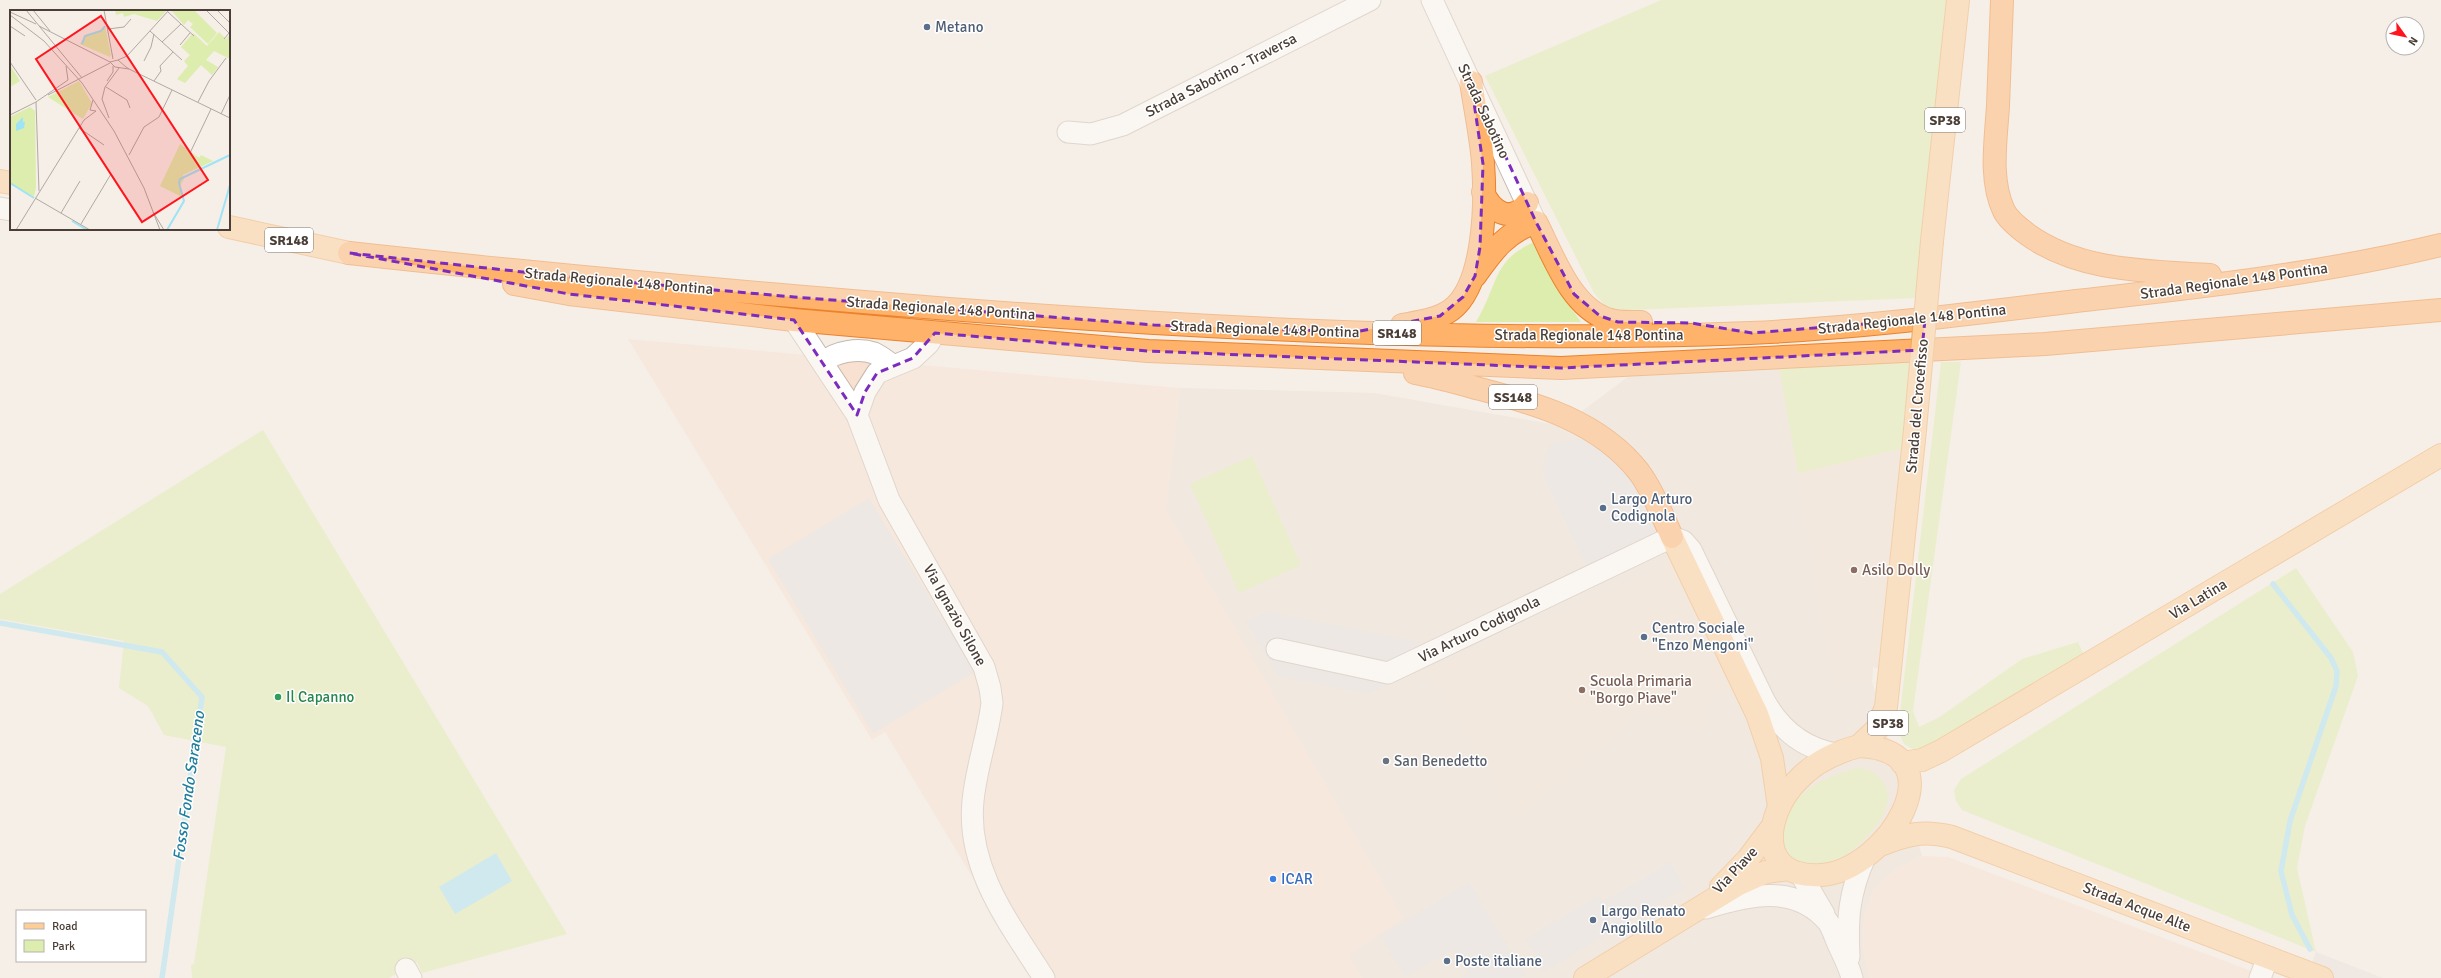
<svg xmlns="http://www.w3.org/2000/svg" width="2441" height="978" viewBox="0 0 2441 978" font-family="Signika,sans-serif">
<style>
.residential{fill:#eae0d5}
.commercial{fill:#f9e1d2}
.industrial{fill:#e8e1dd}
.education{fill:#f0e1d1}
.green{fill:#dcedad}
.parking{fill:#e3e0dd}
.water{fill:#9fe3f7}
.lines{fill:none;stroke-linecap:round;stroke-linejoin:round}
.stream{stroke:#9fe3f7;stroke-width:5.5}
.minor-casing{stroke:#c5b8ac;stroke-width:23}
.major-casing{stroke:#eea85d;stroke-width:24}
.highway-casing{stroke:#eb822c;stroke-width:24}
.minor{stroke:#fff;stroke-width:21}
.major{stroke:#ffce97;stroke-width:22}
.highway{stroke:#ffb269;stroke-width:22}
.major-bridge-casing{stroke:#eea85d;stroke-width:24;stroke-linecap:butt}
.major-bridge{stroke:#ffce97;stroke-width:22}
.marked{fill:none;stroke:#7b2cbf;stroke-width:3;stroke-dasharray:8 5;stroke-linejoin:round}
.service-dot{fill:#5c6f8a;stroke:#fff;stroke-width:1.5}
.education-dot{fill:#8d6e63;stroke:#fff;stroke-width:1.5}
.leisure-dot{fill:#2e9e5b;stroke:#fff;stroke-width:1.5}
.worship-dot{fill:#6b7280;stroke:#fff;stroke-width:1.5}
.shop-dot{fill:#3f7fe0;stroke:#fff;stroke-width:1.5}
.labels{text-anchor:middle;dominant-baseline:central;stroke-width:3;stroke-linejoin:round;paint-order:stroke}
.shield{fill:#fff;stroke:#807872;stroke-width:1}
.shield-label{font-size:14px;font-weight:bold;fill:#4a3e36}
.service-label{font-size:15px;fill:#4e5e75;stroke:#fff;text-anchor:start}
.street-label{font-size:15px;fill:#4a3e36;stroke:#fff}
.education-label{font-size:15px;fill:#785e54;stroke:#fff;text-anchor:start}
.leisure-label{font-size:15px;fill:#27864d;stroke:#fff;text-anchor:start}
.worship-label{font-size:15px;fill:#5b616d;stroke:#fff;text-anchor:start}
.shop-label{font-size:15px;fill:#366cbe;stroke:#fff;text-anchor:start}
.water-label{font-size:16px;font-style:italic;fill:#207f9d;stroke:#fff}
.inset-river{fill:none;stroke:#9fe3f7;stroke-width:2}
.inset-road{fill:none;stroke:#b1a8a1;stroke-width:1}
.view{fill:#ff151d;fill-opacity:0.15;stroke:#ff151d;stroke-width:2}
.inset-edge{fill:none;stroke:#4a3e36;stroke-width:2}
</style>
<rect width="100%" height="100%" fill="#f5efe8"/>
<path class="residential" d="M 1779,367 L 1905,448 L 1884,669 L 1873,667 L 1872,681 L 1922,856 L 1897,868 L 1874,889 L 1864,918 L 1863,948 L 1870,978 L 1362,978 L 1348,955 L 1166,509 L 1180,388 L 1374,393 L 1562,426 L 1628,377 Z"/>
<path class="commercial" d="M 628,339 L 1180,388 L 1166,509 L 1403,918 L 1349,955 L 1362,978 L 1033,978 L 885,732 L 872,740 Z
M 1922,856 L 1948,857 L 2254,972 L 2251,978 L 1870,978 L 1863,948 L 1864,918 L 1874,889 L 1897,868 Z"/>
<path class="industrial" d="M 2316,952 L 2383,978 L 2307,978 Z"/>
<path class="education" d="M 1905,448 L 1884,669 L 1873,667 L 1872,681 L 1834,687 L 1798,473 Z
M 1675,561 L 1736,686 L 1714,694 L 1702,732 L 1640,710 L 1518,820 L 1428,671 Z"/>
<path class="green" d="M 1661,0 L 1946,0 L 1917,298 L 1631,310 L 1608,309 L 1594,293 L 1485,76 Z
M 1539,240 L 1566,300 L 1581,322 L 1476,322 C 1499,284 1492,258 1539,240 Z
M 1910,358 L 1905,448 L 1798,473 L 1779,367 Z
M 1941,362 L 1961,362 L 1913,711 L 1919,727 L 1938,718 L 2022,659 L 2078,642 L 2084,655 L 1941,744 L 1916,751 L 1904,744 L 1898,730 Z
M 263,430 L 567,934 L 422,973 L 417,962 L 389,978 L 192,978 L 191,965 L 194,964 L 226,747 L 164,735 L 148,706 L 119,688 L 124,641 L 0,619 L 0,594 Z
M 1252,456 L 1301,565 L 1239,593 L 1190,484 Z
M 2296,568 L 2353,652 L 2358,676 L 2305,826 L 2297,868 L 2316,952 L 1962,810 L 1956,801 L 1954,790 L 1961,779 Z
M 1856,768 C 1861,769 1866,769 1871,771 C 1875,772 1879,778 1882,781 C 1906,808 1850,860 1825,865 C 1817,867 1805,864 1797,863 C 1793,859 1787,855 1784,850 C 1768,824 1799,793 1821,781 C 1832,776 1845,772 1856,768 Z"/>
<path class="parking" d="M 1588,438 L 1628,471 L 1662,533 L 1592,569 L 1583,560 L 1546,483 L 1543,471 L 1545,454 L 1552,443 Z
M 869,498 L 975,672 L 873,734 L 768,559 Z
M 1266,611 L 1421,642 L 1416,672 L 1368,694 L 1277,676 L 1246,622 Z
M 1670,862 L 1685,888 L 1544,972 L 1525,939 L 1599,895 L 1603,902 Z
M 1469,882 L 1525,975 L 1520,978 L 1461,978 L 1468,974 L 1454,949 L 1405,977 L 1380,936 Z"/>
<path class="water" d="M 496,853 L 512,881 L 455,914 L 439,887 Z"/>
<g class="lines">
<path class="stream" d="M 2273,584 L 2331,658 L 2337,671 L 2336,686 L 2290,821 L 2281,871 L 2292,915 L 2310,949
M 0,623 L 162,652 L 202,697 L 162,978"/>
<defs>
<path id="minor" d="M 1432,0 L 1534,219
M 1068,132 L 1091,134 L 1123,125 L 1370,0
M 0,208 L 11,210
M 794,320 L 857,415 L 889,500 L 984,667 L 990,688 L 992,703 C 988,736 976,768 973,801 C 966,869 1010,924 1044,978
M 824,362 C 835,351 859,348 874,353 C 880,356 887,361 892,365
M 857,415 L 865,392 L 877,373 L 913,358 L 928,344 L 935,333
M 1277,649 L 1388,673 L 1672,537 L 1683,541 L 1691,550 L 1765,702 C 1781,730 1805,749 1837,754
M 1800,873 L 1824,914
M 1706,908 C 1748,895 1795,883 1828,922 C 1832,928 1835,937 1838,944 C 1843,955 1849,966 1852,978
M 1849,957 C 1847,918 1849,893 1865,857
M 406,969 L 411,978
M 2260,978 L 2268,957"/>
<path id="major" d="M 0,181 L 11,183
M 229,227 L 349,253
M 1932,241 L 1958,0
M 1672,537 L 1757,714 L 1772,758 L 1779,807
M 1859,746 C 1962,750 1887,871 1821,875 C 1756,879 1764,816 1796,782 C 1812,764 1836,752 1859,746 Z
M 1859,746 L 1877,729 L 1886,707 L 1915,430
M 1902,763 L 1922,760 L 1941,751 L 2441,455
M 1880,845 C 1908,834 1922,830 1952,837 L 2322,978
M 1721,887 L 1748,859 L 1772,827
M 1585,978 L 1737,885 L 1766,872 L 1789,869"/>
<path id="highway" d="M 2002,0 C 2001,35 1999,71 1998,106 C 1996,139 1989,180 2004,211 C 2008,219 2019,228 2027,234 C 2079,272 2149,271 2210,275
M 1483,192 C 1491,211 1511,225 1527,203
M 349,253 C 549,275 748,293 949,309 C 1215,329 1483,343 1750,333 C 1859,328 1968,314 2076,301 C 2199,287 2321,274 2441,245
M 1475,276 C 1492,252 1506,232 1536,222 C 1553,255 1570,306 1607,319 C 1617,323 1630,322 1641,322
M 514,284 L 569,294 L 794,320 L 1148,351 L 1561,368 L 2045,344 L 2441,310
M 1402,325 C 1418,322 1437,320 1451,310 C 1485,285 1486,202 1483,163 C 1481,136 1475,109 1471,82
M 1415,373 C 1437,377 1458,383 1480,389 C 1538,404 1600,422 1639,472 C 1653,491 1662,515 1672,537"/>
</defs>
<use href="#minor" class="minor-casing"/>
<use href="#major" class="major-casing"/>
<use href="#highway" class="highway-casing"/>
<use href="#minor" class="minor"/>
<use href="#major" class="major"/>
<use href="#highway" class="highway"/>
<defs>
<path id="major-bridge" d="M 1915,430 L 1932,241"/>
</defs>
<use href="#major-bridge" class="major-bridge-casing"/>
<use href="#major-bridge" class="major-bridge"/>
</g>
<path d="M0 0H2441V978H0ZM 1471,82 L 1536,222 L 1574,294 L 1600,316 L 1618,322 L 1691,323 L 1752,333 L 1925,319 L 1922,350 L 1561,368 L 1148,351 L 935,333 L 913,358 L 877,373 L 865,392 L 857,415 L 794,320 L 569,294 L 349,253 L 569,277 L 794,297 L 1154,325 L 1355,332 L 1440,316 L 1463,297 L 1475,276 L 1480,247 L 1483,164 Z" fill="#f5efe8" fill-opacity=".55" fill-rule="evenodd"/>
<path class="marked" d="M 1471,82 L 1536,222 L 1574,294 L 1600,316 L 1618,322 L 1691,323 L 1752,333 L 1925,319 L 1922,350 L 1561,368 L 1148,351 L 935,333 L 913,358 L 877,373 L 865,392 L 857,415 L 794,320 L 569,294 L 349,253 L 569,277 L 794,297 L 1154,325 L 1355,332 L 1440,316 L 1463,297 L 1475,276 L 1480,247 L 1483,164 Z"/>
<g class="service-dot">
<circle cx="927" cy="27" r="4"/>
<circle cx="1603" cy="508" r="4"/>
<circle cx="1644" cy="637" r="4"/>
<circle cx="1593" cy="920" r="4"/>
<circle cx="1447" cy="961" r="4"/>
</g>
<g class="education-dot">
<circle cx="1854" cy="570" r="4"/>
<circle cx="1582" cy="690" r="4"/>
</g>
<circle class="leisure-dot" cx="278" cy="697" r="4"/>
<circle class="worship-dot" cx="1386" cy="761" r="4"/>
<circle class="shop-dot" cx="1273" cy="879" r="4"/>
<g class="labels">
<g class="shield">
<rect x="1925" y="108" width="40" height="24" rx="3"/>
<rect x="265" y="228" width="48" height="24" rx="3"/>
<rect x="1373" y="321" width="48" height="24" rx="3"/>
<rect x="1489" y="385" width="48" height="24" rx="3"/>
<rect x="1868" y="711" width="40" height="24" rx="3"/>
</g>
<g class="shield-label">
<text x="1945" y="120">SP38</text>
<text x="289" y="240">SR148</text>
<text x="1397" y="333">SR148</text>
<text x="1513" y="397">SS148</text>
<text x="1888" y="723">SP38</text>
</g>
<g class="service-label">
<text x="935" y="27">Metano</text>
<text x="1611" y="499">Largo Arturo<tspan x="1611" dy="17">Codignola</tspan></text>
<text x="1652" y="628">Centro Sociale<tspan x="1652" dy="17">"Enzo Mengoni"</tspan></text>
<text x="1601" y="911">Largo Renato<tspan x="1601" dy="17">Angiolillo</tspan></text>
<text x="1455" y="961">Poste italiane</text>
</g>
<g class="street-label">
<text transform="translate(1221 75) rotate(-27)">Strada Sabotino - Traversa</text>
<text transform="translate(1484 111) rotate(65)">Strada Sabotino</text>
<text transform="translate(619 281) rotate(5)">Strada Regionale 148 Pontina</text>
<text transform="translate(2234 281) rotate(-8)">Strada Regionale 148 Pontina</text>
<text transform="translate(941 308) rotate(4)">Strada Regionale 148 Pontina</text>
<text transform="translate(1912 319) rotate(-6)">Strada Regionale 148 Pontina</text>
<text transform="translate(1265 329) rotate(2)">Strada Regionale 148 Pontina</text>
<text x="1589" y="335">Strada Regionale 148 Pontina</text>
<text transform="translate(1917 406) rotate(-85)">Strada del Crocefisso</text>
<text transform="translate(2198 599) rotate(-31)">Via Latina</text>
<text transform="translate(955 615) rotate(61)">Via Ignazio Silone</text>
<text transform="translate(1479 629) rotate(-26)">Via Arturo Codignola</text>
<text transform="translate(1735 870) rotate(-47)">Via Piave</text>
<text transform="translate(2137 907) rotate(21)">Strada Acque Alte</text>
</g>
<g class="education-label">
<text x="1862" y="570">Asilo Dolly</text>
<text x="1590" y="681">Scuola Primaria<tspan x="1590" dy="17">"Borgo Piave"</tspan></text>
</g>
<g class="leisure-label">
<text x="286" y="697">Il Capanno</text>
</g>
<g class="worship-label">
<text x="1394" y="761">San Benedetto</text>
</g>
<g class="shop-label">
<text x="1281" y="879">ICAR</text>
</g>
<g class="water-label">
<text transform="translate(189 786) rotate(-82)">Fosso Fondo Saraceno</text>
</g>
</g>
<g transform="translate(10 10)">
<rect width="220" height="220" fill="#f5efe8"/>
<path d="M 105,0 L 157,0 L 147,11 L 124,4 L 114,7 L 113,3 L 106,5 ZM 161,0 L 184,0 L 207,23 L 198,34 L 180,17 L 187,10 L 183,14 L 178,10 L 174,15 ZM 95,16 L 101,45 L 100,47 L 70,34 L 75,25 L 90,20 ZM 209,22 L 216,29 L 220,24 L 220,49 L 204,41 L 196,50 L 208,57 L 202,65 L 191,55 L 175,73 L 167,69 L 178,56 L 174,51 L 180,45 L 171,37 L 183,23 L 197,36 ZM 0,55 L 10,71 L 0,77 ZM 69,71 L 82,93 L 73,109 L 38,87 ZM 20,97 L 25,101 L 26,177 L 24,187 L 0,173 L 0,107 ZM 170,134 L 189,148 L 191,145 L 203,151 L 173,165 L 174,169 L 170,176 L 174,188 L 150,176 Z" fill="#dcedad"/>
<path d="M 13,107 L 13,112 L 15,112 L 14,118 L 6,121 L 6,114 Z" fill="#9fe3f7"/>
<path class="inset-river" d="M 72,34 L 75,26 L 91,21 L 95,16M 0,173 L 24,188M 62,211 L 77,220M 157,220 L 174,191 L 169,173 L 170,169 L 220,145M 207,220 L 220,175"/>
<path class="inset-road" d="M 16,0 L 72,68M 23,0 L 40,21M 94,0 L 103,49M 196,0 L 219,23 L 214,29M 207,0 L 220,13M 0,2 L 26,14M 158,2 L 184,26M 0,5 L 34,31 L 72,73 L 104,121 L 134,178M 0,16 L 15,26M 29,16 L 100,52M 98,19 L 114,17 L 121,9M 140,21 L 172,50M 152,32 L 171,14M 170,35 L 180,23M 108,50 L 117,46 L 159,0M 134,51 L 141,37 L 144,24M 0,52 L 26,90M 119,59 L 105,57 L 100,52 L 108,50 L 116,57 L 119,59 L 220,108M 97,71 L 103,62 L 103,56M 144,71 L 151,61 L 150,56 L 163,42M 95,77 L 109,58M 95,77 L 92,89 L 99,108M 96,77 L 117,90 L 120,98M 38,85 L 100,53M 83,90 L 80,100 L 86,101M 26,92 L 29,181M 26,92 L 58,70 L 56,56M 188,92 L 199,71 L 216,48M 211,104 L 220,85M 0,105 L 26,92M 74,110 L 86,101M 69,118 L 94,135M 180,143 L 201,99M 119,145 L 134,117 L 149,107 L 162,80M 134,178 L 150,220M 25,188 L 80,220M 143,202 L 154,220M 51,203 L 70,171M 71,214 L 101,164M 6,220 L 74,110"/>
<path class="view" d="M 91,6 L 198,170 L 132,212 L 26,49 Z"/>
<rect width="220" height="220" class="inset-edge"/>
</g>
<rect x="16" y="910" width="130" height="52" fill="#ffffff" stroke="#b7b2af"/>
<rect x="24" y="923" width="20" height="6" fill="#ffce97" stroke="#b7b2af"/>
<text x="52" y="930" font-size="12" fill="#4a3e36">Road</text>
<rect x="24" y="940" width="20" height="12" fill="#dcedad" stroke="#b7b2af"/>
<text x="52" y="950" font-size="12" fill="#4a3e36">Park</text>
<g transform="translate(2405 36) rotate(123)"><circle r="19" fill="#ffffff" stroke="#b7b2af"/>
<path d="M0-3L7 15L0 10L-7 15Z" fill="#ff151d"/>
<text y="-6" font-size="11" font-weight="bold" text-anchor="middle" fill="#4a3e36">N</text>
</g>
</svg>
